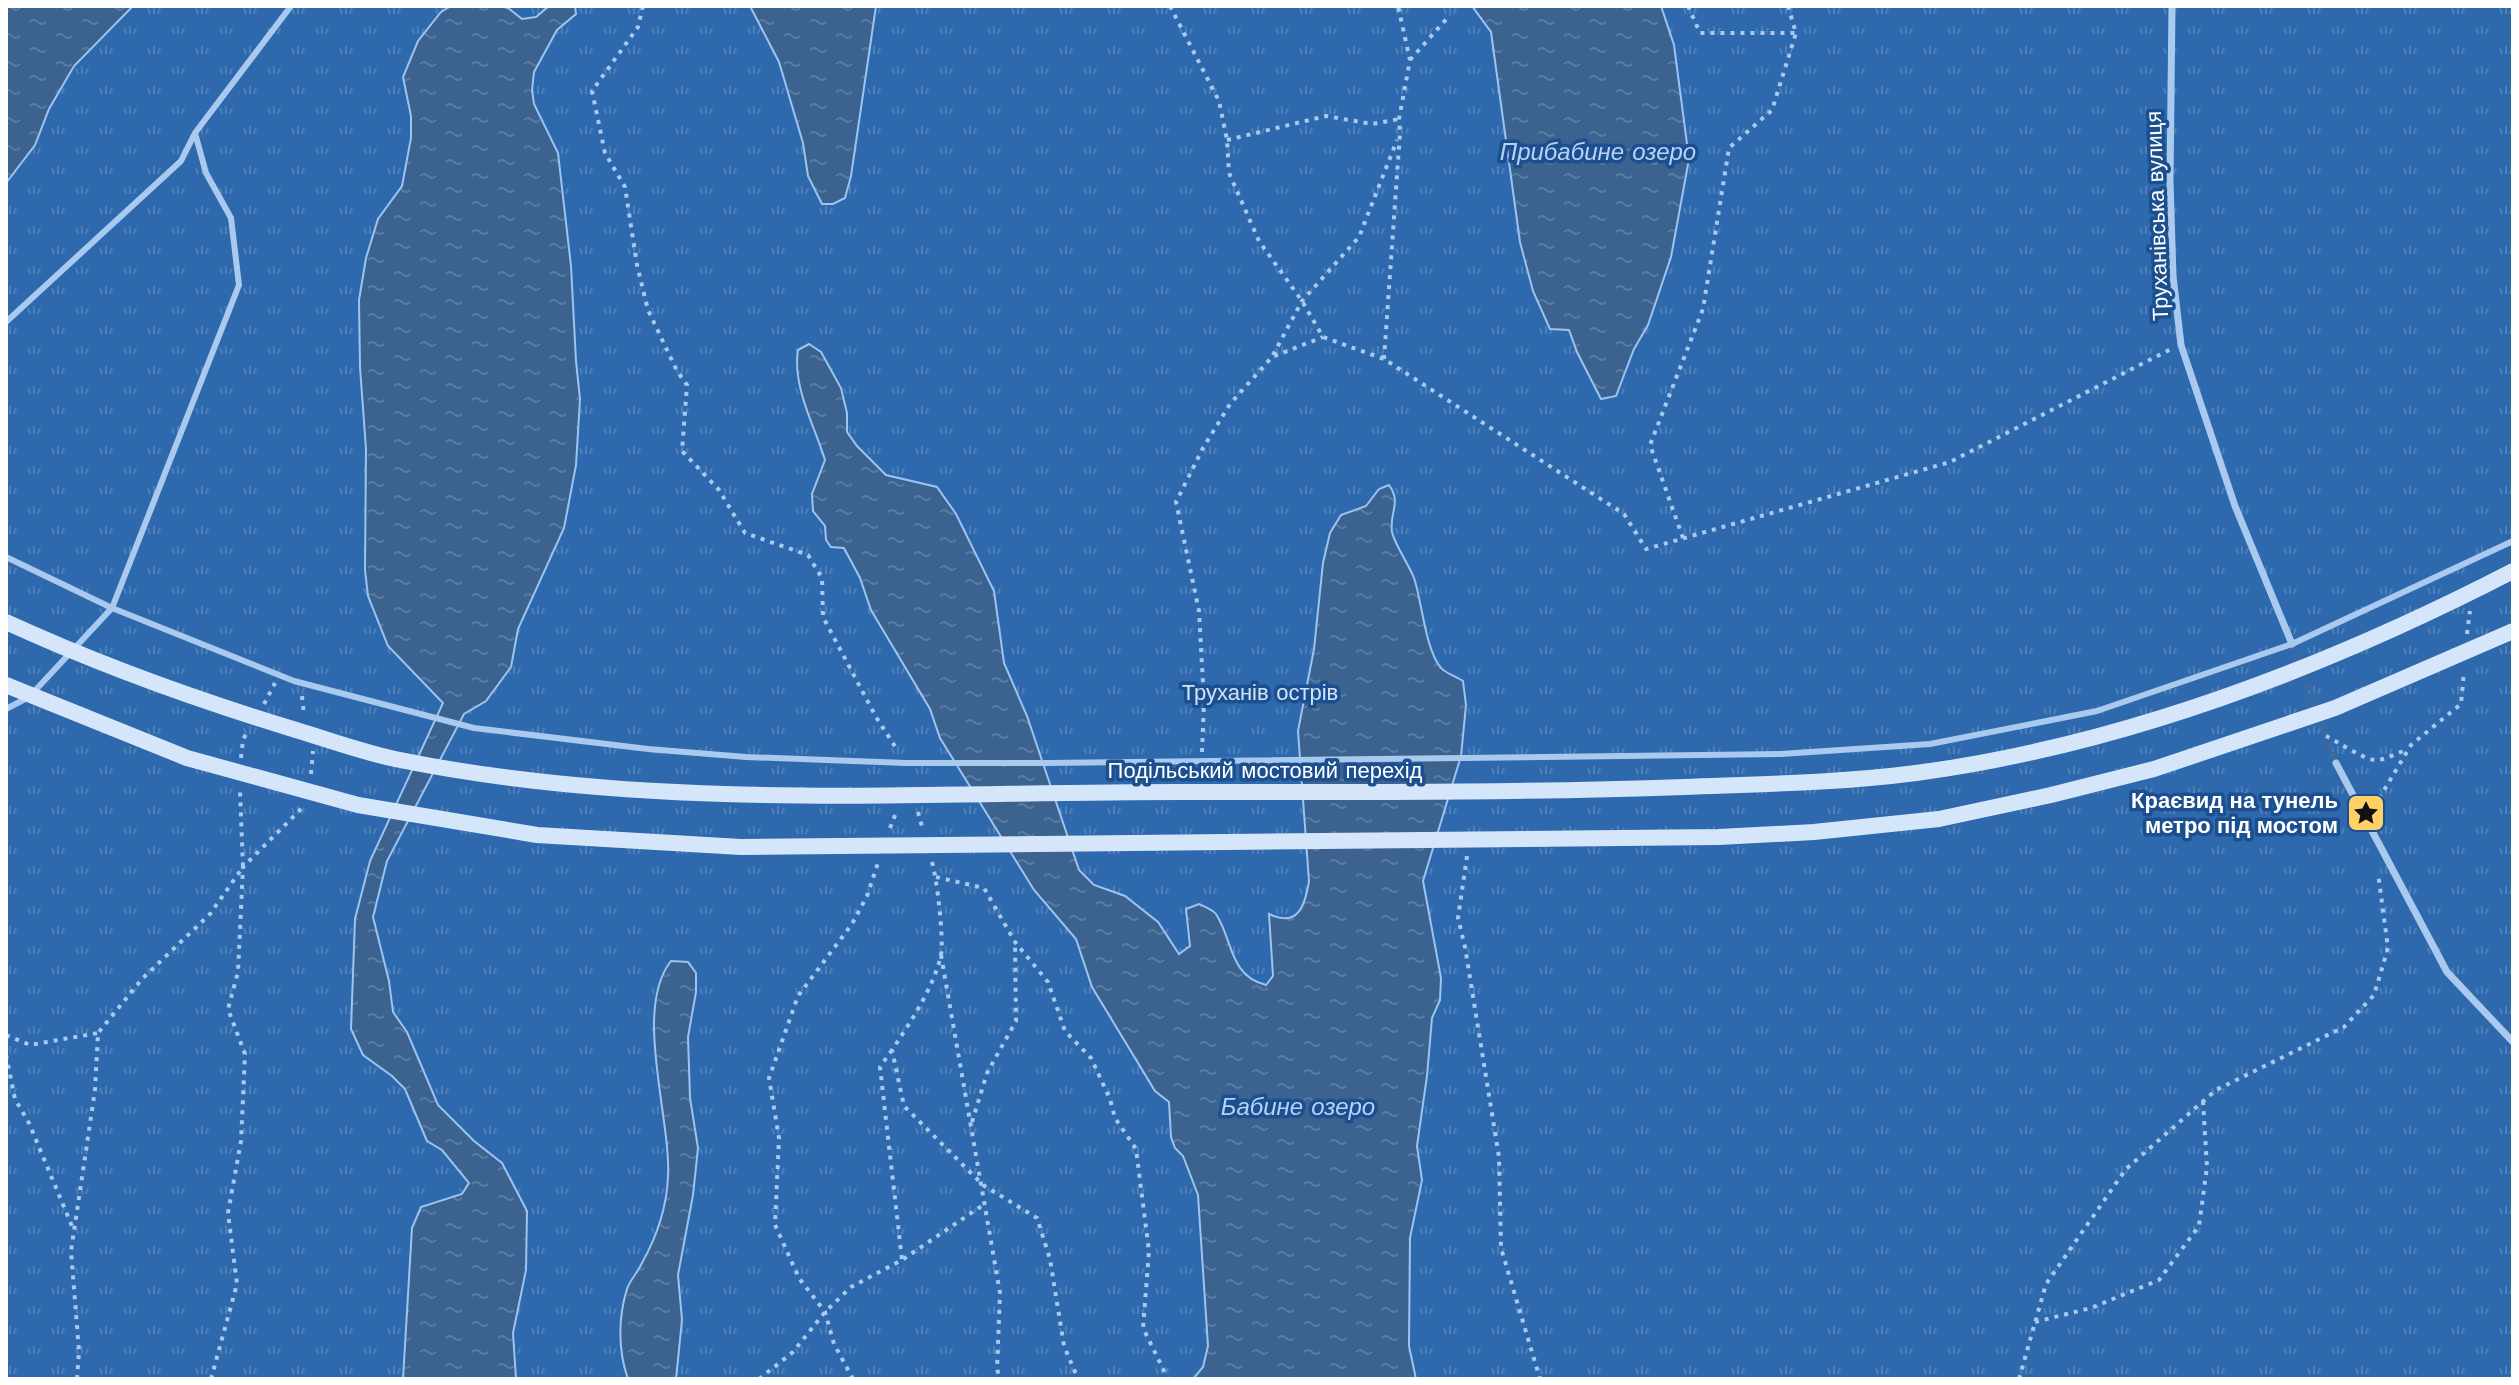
<svg xmlns="http://www.w3.org/2000/svg" width="2519" height="1385" viewBox="0 0 2519 1385" font-family="'Work Sans',sans-serif">
<style>
.grass{fill:url(#grass-tufts)}
.water{fill:url(#water-ripples);stroke:#9cc4f0;stroke-width:2}
.lines{fill:none;stroke-linecap:round;stroke-linejoin:round}
.pedestrian-tunnel{stroke:#3d69a0;stroke-width:7;stroke-dasharray:7 3.5;stroke-linecap:butt}
.path{stroke:#a9c9ee;stroke-width:4;stroke-dasharray:4 6;stroke-linecap:butt}
.service{stroke:#a9c9ee;stroke-width:6}
.pedestrian{stroke:#a9c9ee;stroke-width:7}
.secondary-bridge{stroke:#d6e6fa;stroke-width:16}
.labels{text-anchor:middle;dominant-baseline:central;stroke-width:7;stroke-linejoin:round;paint-order:stroke}
.street-label{font-size:22px;fill:#fff;stroke:#1b4f8f}
.park-label{font-size:22px;fill:#cfe3fa;stroke:#1b4f8f}
.poi-label{font-size:22px;font-weight:bold;fill:#fff;stroke:#1b4f8f;text-anchor:end}
.water-label{font-size:24px;font-style:italic;fill:#b5d3f5;stroke:#1b4f8f}
</style>
<defs>
<pattern id="grass-tufts" width="24" height="20" patternUnits="userSpaceOnUse" patternTransform="scale(2)"><rect width="24" height="20" fill="#2e69ad"/><path d="M3 7l-1-3M5 7V3M7 7l1-3M15 17l-1-3M17 17v-4M19 17l1-3" fill="none" stroke="#4d80b9"/></pattern>
<pattern id="water-ripples" width="26" height="14" patternUnits="userSpaceOnUse" patternTransform="scale(2)"><rect width="26" height="14" fill="#3c6290"/><path d="M2 4q2-2 4 0t4 0M15 11q2-2 4 0t4 0" fill="none" stroke="#597aa1"/></pattern>
</defs>
<rect width="100%" height="100%" fill="#1b4f8f"/>
<path class="grass" d="M 133,6 L 2513,6 L 2513,1379 L 6,1379 L 6,183 L 35,145 L 49,109 L 74,66 Z"/>
<path class="water" d="M 6,6 L 133,6 L 74,66 L 49,109 L 35,145 L 6,183 Z
M 451,6 L 500,6 L 508,8 L 522,19 L 536,17 L 549,6 L 575,6 L 576,14 L 557,30 L 534,72 L 532,90 L 534,104 L 558,153 L 571,266 L 576,361 L 580,399 L 576,465 L 564,528 L 518,629 L 511,667 L 486,701 L 464,714 L 387,861 L 373,917 L 389,981 L 393,1012 L 407,1032 L 438,1105 L 474,1141 L 502,1163 L 527,1211 L 526,1270 L 513,1333 L 516,1379 L 403,1379 L 412,1228 L 421,1207 L 462,1194 L 469,1183 L 442,1150 L 427,1141 L 405,1089 L 392,1076 L 363,1055 L 351,1029 L 355,919 L 370,861 L 443,703 L 388,646 L 368,596 L 365,570 L 366,449 L 360,367 L 359,300 L 366,258 L 378,219 L 402,186 L 411,138 L 411,116 L 403,77 L 418,41 L 441,12 Z
M 750,6 L 876,6 L 851,176 L 845,198 L 833,204 L 822,204 L 808,176 L 803,143 L 779,62 Z
M 1472,6 L 1661,6 L 1674,45 L 1689,159 L 1671,257 L 1648,325 L 1634,349 L 1616,396 L 1601,399 L 1577,352 L 1569,330 L 1550,329 L 1533,291 L 1520,242 L 1491,32 Z
M 809,344 L 821,352 L 841,388 L 847,413 L 847,432 L 857,446 L 886,475 L 937,487 L 956,514 L 994,591 L 1004,663 L 1027,716 L 1079,870 L 1094,885 L 1125,896 L 1158,922 L 1179,954 L 1190,946 L 1186,909 L 1199,904 C 1205,907 1212,909 1216,914 C 1233,940 1229,976 1266,985 L 1273,976 L 1269,914 C 1298,928 1305,906 1309,881 L 1298,731 L 1314,649 L 1323,563 L 1330,533 L 1341,515 L 1366,506 L 1379,489 L 1389,485 C 1402,503 1389,512 1392,532 C 1394,543 1409,565 1414,578 C 1422,601 1425,649 1441,668 C 1445,673 1457,677 1463,681 L 1466,705 L 1461,756 L 1423,881 L 1441,978 L 1440,1000 L 1432,1018 L 1427,1076 L 1417,1146 L 1422,1180 L 1410,1238 L 1409,1346 L 1416,1379 L 1193,1379 L 1203,1367 L 1208,1346 L 1198,1195 L 1183,1156 L 1175,1148 L 1171,1137 L 1169,1102 L 1155,1091 L 1092,987 L 1076,939 L 1034,890 L 940,738 L 930,709 L 871,610 L 860,578 L 844,548 L 831,547 L 826,540 L 825,526 L 813,511 L 812,494 L 825,460 C 815,427 792,386 798,350 Z
M 671,961 L 688,962 L 696,973 L 696,992 L 688,1037 L 690,1098 L 698,1148 L 693,1195 L 678,1275 L 682,1320 L 676,1379 L 628,1379 C 618,1351 618,1318 627,1289 C 630,1280 638,1272 642,1263 C 657,1236 667,1207 668,1176 C 671,1117 633,1009 671,961 Z"/>
<g class="lines">
<path class="pedestrian-tunnel" d="M 2292,644 L 2336,763"/>
<path class="path" d="M 643,6 L 638,27 L 592,91 L 605,153 L 625,187 L 637,265 L 648,310 L 677,371 L 687,385 L 682,451 L 719,490 L 745,533 L 808,555 L 822,578 L 823,617 L 876,717 L 898,751
M 1170,6 L 1219,101 L 1227,140 L 1229,173 L 1259,241 L 1302,301 L 1323,337 L 1384,359 L 1624,514 L 1646,549 L 1950,462 L 2171,349
M 1688,6 L 1700,33 L 1796,33
M 1410,60 L 1450,15
M 1227,140 L 1326,116 L 1372,124 L 1399,119
M 1273,355 L 1302,301 L 1359,237 L 1397,140
M 1384,359 L 1400,133 L 1399,119 L 1410,60 L 1398,6
M 1683,538 L 1650,445 L 1703,309 L 1729,148 L 1772,110 L 1796,33 L 1788,6
M 2467,634 L 2470,611
M 302,696 L 304,715
M 264,704 L 275,683
M 2326,736 C 2337,741 2367,762 2378,760 C 2388,759 2397,752 2408,750
M 1202,752 L 1204,701 L 1199,611 L 1176,502 L 1203,448 L 1230,404 L 1272,357 L 1323,337
M 241,758 L 243,740 L 247,732
M 311,774 L 313,751
M 2374,807 L 2411,745 L 2461,704 L 2464,671
M 918,812 L 923,830
M 890,828 L 897,810
M 1467,856 L 1458,918 L 1465,947 L 1499,1157 L 1501,1248 L 1540,1379
M 932,862 C 937,879 944,939 941,955 C 934,987 910,1023 892,1050 L 904,1106 L 983,1185 L 1037,1218 L 1050,1259 L 1064,1346 L 1078,1379
M 936,877 L 984,888 L 1015,942 L 1048,982 L 1065,1031 L 1091,1058 L 1110,1099 L 1115,1118 L 1136,1149 L 1149,1251 L 1143,1328 L 1168,1379
M 941,955 L 1000,1293 L 997,1369 L 1000,1379
M 6,1035 L 30,1045 L 98,1033
M 892,1050 L 880,1067 L 902,1260
M 6,1055 L 15,1099 L 29,1123 L 74,1231
M 972,1122 L 987,1073 L 1016,1021 L 1015,944
M 2035,1322 L 2091,1308 L 2159,1280 L 2199,1226 L 2207,1167 L 2203,1102
M 77,1379 L 79,1351 L 71,1251 L 95,1090 L 98,1033 L 142,979 L 210,914 L 243,867 L 240,791
M 211,1379 L 237,1284 L 228,1213 L 241,1141 L 245,1054 L 228,1009 L 238,972 L 243,867 L 302,808
M 759,1379 L 793,1352 L 825,1312 L 851,1287 L 902,1260 L 986,1203
M 853,1379 L 834,1344 L 825,1312 L 799,1278 L 775,1225 L 779,1138 L 769,1078 L 798,996 L 852,924 L 867,896 L 878,863
M 2019,1379 L 2046,1284 L 2126,1169 L 2216,1090 L 2344,1027 L 2374,995 L 2388,948 L 2378,873"/>
<path class="service" d="M 6,322 L 181,161 L 195,133 L 291,6
M 6,557 L 112,608 L 239,285 L 231,218 L 206,173 L 195,133
M 6,709 L 29,697 L 112,608 L 294,681 L 474,728 L 648,749 L 746,757 L 906,763 L 1048,763 L 1781,754 L 1930,744 L 2097,711 L 2292,644 L 2513,541"/>
<path class="pedestrian" d="M 2172,6 L 2170,181 L 2173,276 L 2181,345 L 2235,506 L 2292,644
M 2336,763 L 2447,972 L 2513,1042"/>
<path class="secondary-bridge" d="M 6,622 C 100,665 197,700 296,730 C 329,740 362,752 395,759 C 653,812 920,792 1181,792 C 1349,792 1517,793 1684,787 C 1762,784 1839,783 1916,773 C 2125,745 2327,667 2513,571
M 6,685 L 187,758 L 358,805 L 537,835 L 741,847 L 1719,837 L 1814,832 L 1939,819 L 2051,795 L 2154,769 L 2335,708 L 2513,631"/>
</g>
<defs>
<symbol id="sight-square" viewBox="-11 -11 22 22"><rect x="-9" y="-9" width="18" height="18" rx="4" fill="#ffd166" stroke="#1b4f8f"/><path d="M0-6L1.8-2.2L6-1.7L2.9 1.2L3.7 5.4L0 3.3L-3.7 5.4L-2.9 1.2L-6-1.7L-1.8-2.2Z" fill="#111"/></symbol>
</defs>
<g fill-rule="evenodd">
<use href="#sight-square" x="2344" y="791" width="44" height="44"/>
</g>
<g class="labels">
<g class="street-label">
<text transform="translate(2157 216) rotate(-92)">Труханівська вулиця</text>
<text x="1265" y="770">Подільський мостовий перехід</text>
</g>
<g class="park-label">
<text x="1260" y="692">Труханів острів</text>
</g>
<g class="poi-label">
<text x="2338" y="800">Краєвид на тунель<tspan x="2338" dy="25">метро під мостом</tspan></text>
</g>
<g class="water-label">
<text x="1598" y="152">Прибабине озеро</text>
<text x="1298" y="1107">Бабине озеро</text>
</g>
</g>
<rect width="2519" height="1385" fill="none" stroke="#ffffff" stroke-width="16"/>
</svg>
